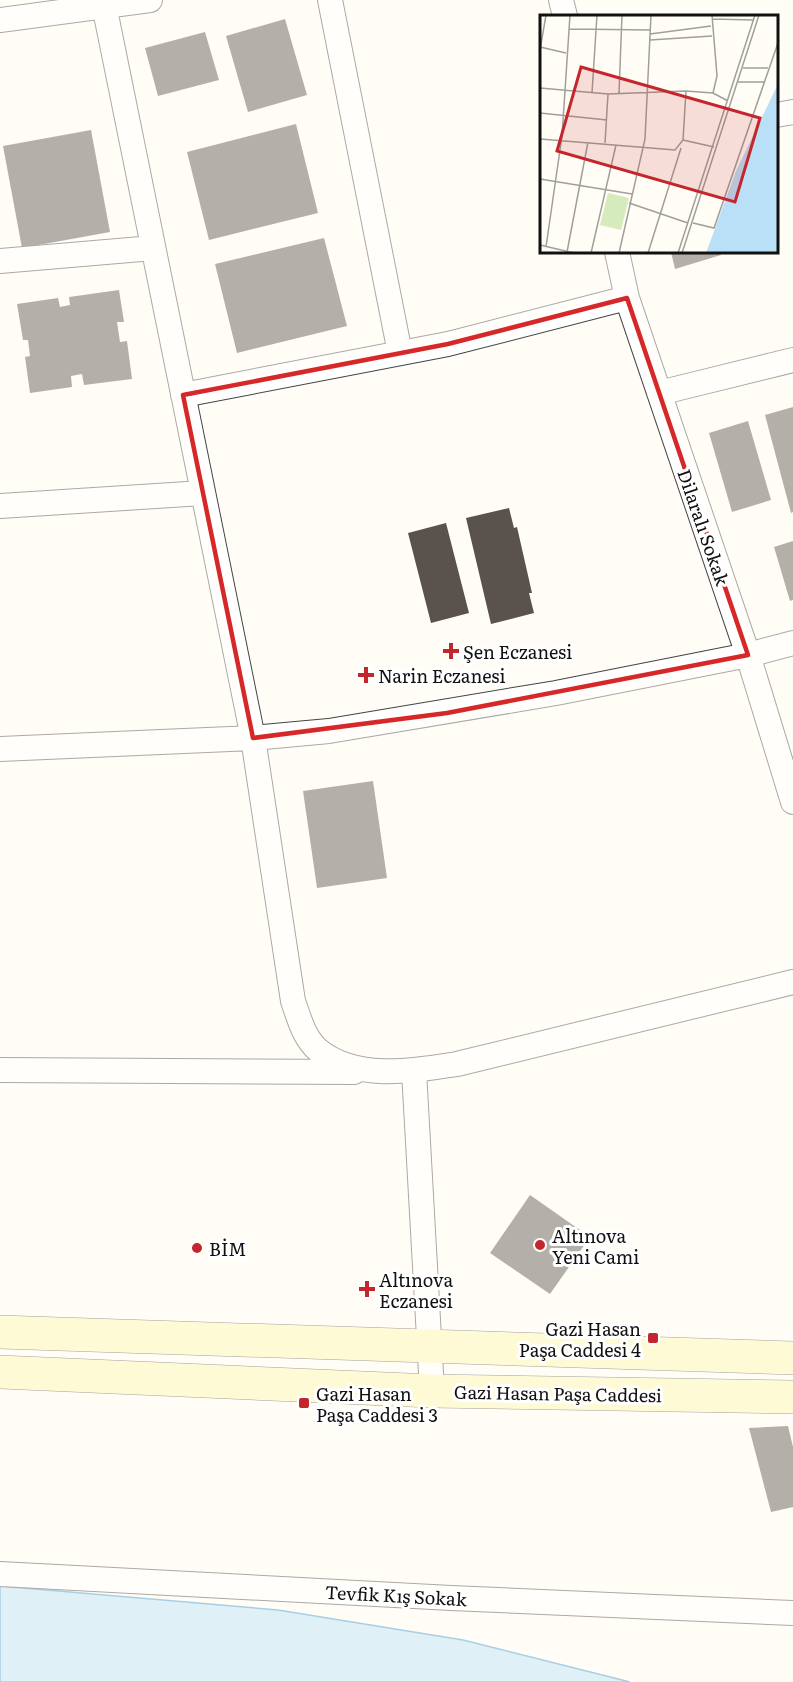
<svg xmlns="http://www.w3.org/2000/svg" width="793" height="1682" viewBox="0 0 793 1682" font-family="Literata,serif">
<style>
.water{fill:#b9e0f7;stroke:#3f96cf;stroke-width:1.5}
.building{fill:#5a524d}
.lines{fill:none;stroke-linecap:round;stroke-linejoin:round}
.street-casing{stroke:#444;stroke-width:26}
.secondary-casing{stroke:#333;stroke-width:34}
.street{stroke:#fff;stroke-width:24}
.secondary{stroke:#fff6b0;stroke-width:33}
.marked{fill:none;stroke:#d62828;stroke-width:4.5;stroke-linejoin:round}
.poi-dot{fill:#c4262e;stroke:#fff;stroke-width:2}
.labels{text-anchor:middle;dominant-baseline:central;stroke-width:6;stroke-linejoin:round;paint-order:stroke}
.street-label{font-size:18px;fill:#111;stroke:#fff}
.poi-label{font-size:18px;fill:#111;stroke:#fff;text-anchor:start}
.inset-road{fill:none;stroke:#a09f9a;stroke-width:1.5}
.view{fill:#c4262e;fill-opacity:0.15;stroke:#c4262e;stroke-width:3}
.inset-edge{fill:none;stroke:#111;stroke-width:3}
</style>
<rect width="100%" height="100%" fill="#fffdf5"/>
<path class="water" d="M 0,1586 L 278,1610 L 463,1640 L 630,1682 L 0,1682 Z"/>
<path class="building" d="M 285,19 L 307,95 L 248,112 L 226,36 Z
M 205,32 L 219,80 L 158,96 L 145,48 Z
M 296,124 L 318,213 L 209,240 L 187,152 Z
M 91,130 L 110,232 L 22,248 L 3,146 Z
M 324,238 L 347,326 L 237,353 L 215,264 Z
M 671,252 L 720,252 L 721,255 L 675,269 Z
M 119,290 L 124,322 L 117,322 L 120,342 L 127,341 L 132,379 L 84,385 L 82,374 L 71,376 L 72,387 L 30,393 L 25,357 L 30,356 L 28,340 L 23,340 L 17,304 L 58,298 L 60,307 L 70,305 L 69,297 Z
M 793,407 L 793,512 L 791,513 L 765,415 Z
M 748,421 L 771,500 L 732,512 L 709,433 Z
M 509,508 L 514,528 L 517,527 L 532,593 L 529,593 L 534,613 L 491,624 L 466,518 Z
M 446,523 L 469,613 L 431,623 L 408,533 Z
M 793,541 L 793,600 L 790,601 L 774,547 Z
M 373,781 L 387,878 L 317,888 L 303,791 Z
M 530,1195 L 590,1237 L 550,1294 L 490,1253 Z
M 788,1426 L 793,1447 L 793,1507 L 771,1512 L 749,1428 Z"/>
<g class="lines">
<defs>
<path id="street" d="M 103,0 L 253,738 L 293,1001 C 299,1018 304,1038 318,1050 C 356,1081 413,1071 457,1064 L 793,982
M 330,0 L 400,353
M 561,0 L 565,16
M 0,20 L 150,0
M 776,115 L 793,112
M 617,252 L 627,298 L 748,655 L 793,802
M 0,261 L 153,248
M 659,393 L 793,360
M 183,395 L 448,344 L 627,298
M 0,506 L 203,493
M 0,749 L 253,738 L 329,731 L 556,693 L 748,655 L 793,643
M 0,1070 L 354,1072
M 414,1071 L 432,1391
M 0,1574 L 451,1598 L 793,1613"/>
<path id="secondary" d="M 0,1332 L 793,1358
M 0,1372 L 432,1391 L 793,1397"/>
</defs>
<use href="#street" class="street-casing"/>
<use href="#secondary" class="secondary-casing"/>
<use href="#street" class="street"/>
<use href="#secondary" class="secondary"/>
</g>
<path d="M0 0H793V1682H0ZM 627,298 L 748,655 L 447,713 L 253,738 L 183,395 L 448,344 Z" fill="#fffdf5" fill-opacity=".55" fill-rule="evenodd"/>
<path class="marked" d="M 627,298 L 748,655 L 447,713 L 253,738 L 183,395 L 448,344 Z"/>
<g class="poi-dot">
<path d="M448 642h6v6h6v6h-6v6h-6v-6h-6v-6h6z"/>
<path d="M363 666h6v6h6v6h-6v6h-6v-6h-6v-6h6z"/>
<circle cx="540" cy="1245" r="6"/>
<circle cx="197" cy="1248" r="6"/>
<path d="M364 1280h6v6h6v6h-6v6h-6v-6h-6v-6h6z"/>
<rect x="647" y="1332" width="12" height="12" rx="3"/>
<rect x="298" y="1397" width="12" height="12" rx="3"/>
</g>
<g class="labels">
<g class="street-label">
<text transform="translate(704 527) rotate(71)">Dilaralı Sokak</text>
<text transform="translate(558 1393) rotate(1)">Gazi Hasan Paşa Caddesi</text>
<text transform="translate(396 1595) rotate(3)">Tevfik Kış Sokak</text>
</g>
<g class="poi-label">
<text x="463" y="651">Şen Eczanesi</text>
<text x="378" y="675">Narin Eczanesi</text>
<text x="552" y="1235">Altınova<tspan x="552" dy="21">Yeni Cami</tspan></text>
<text x="209" y="1248">BİM</text>
<text x="379" y="1279">Altınova<tspan x="379" dy="21">Eczanesi</tspan></text>
<text x="641" y="1328" text-anchor="end">Gazi Hasan<tspan x="641" dy="21">Paşa Caddesi 4</tspan></text>
<text x="316" y="1393">Gazi Hasan<tspan x="316" dy="21">Paşa Caddesi 3</tspan></text>
</g>
</g>
<g transform="translate(540 15)">
<rect width="238" height="238" fill="#fffdf5"/>
<path d="M 68,178 L 89,183 L 81,215 L 60,210 Z" fill="#d5ebbd"/>
<path d="M 238,69 L 238,238 L 166,238 L 196,156 Z" fill="#b9e0f7"/>
<path class="inset-road" d="M 172,0 L 177,61 L 173,78M 172,4 L 214,5M 29,14 L 110,15M 110,19 L 171,11M 110,25 L 172,21M 0,32 L 26,38M 0,35 L 6,0M 203,53 L 228,53M 198,67 L 224,67M 0,73 L 68,79 L 146,76 L 173,78 L 188,86M 52,78 L 57,0M 79,78 L 82,0M 0,98 L 67,105M 0,124 L 135,135 L 143,125 L 146,76M 143,125 L 174,132M 65,128 L 68,79M 0,164 L 92,179M 89,188 L 148,208M 153,208 L 174,213 L 239,25M 0,230 L 34,238M 6,232 L 22,121 L 30,0M 27,237 L 48,127M 51,238 L 76,130M 79,238 L 105,124 L 111,0M 108,238 L 141,133M 138,238 L 215,0M 142,238 L 219,0"/>
<path class="view" d="M 41,52 L 220,103 L 195,187 L 17,136 Z"/>
<rect width="238" height="238" class="inset-edge"/>
</g>
</svg>
